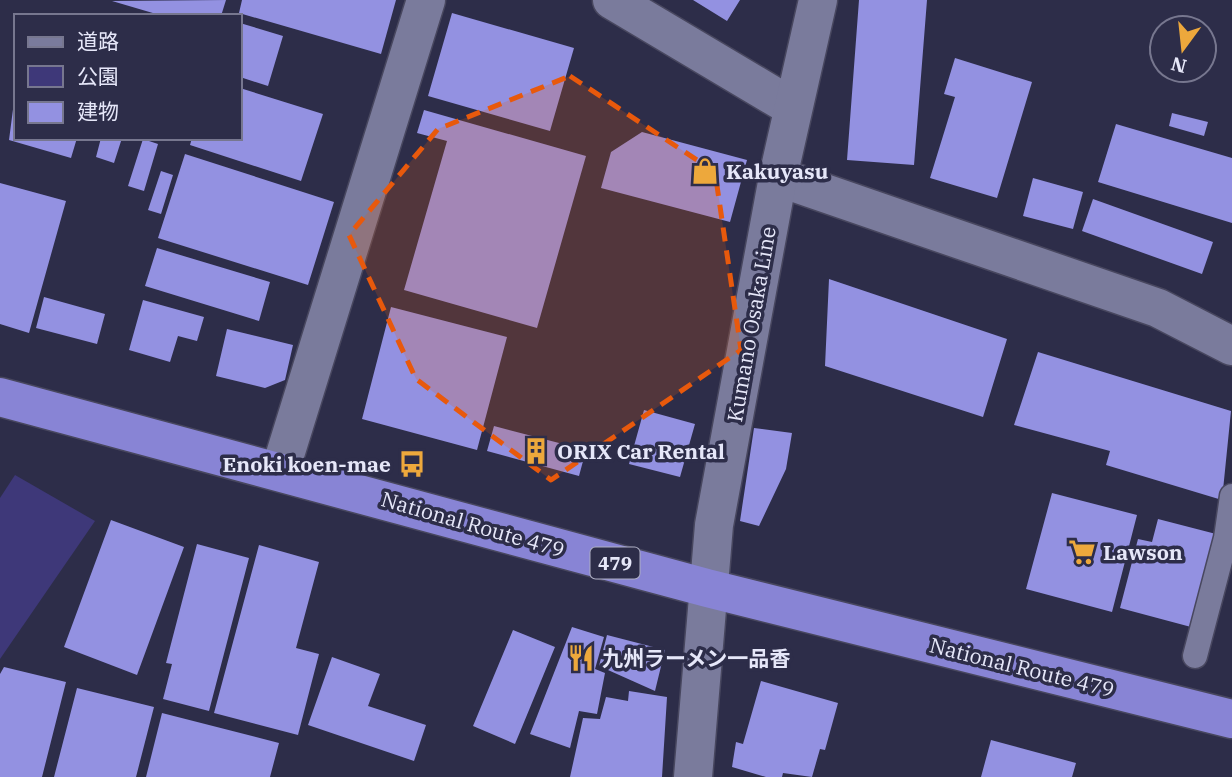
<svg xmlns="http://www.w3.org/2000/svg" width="1232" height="777" viewBox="0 0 1232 777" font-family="'IBM Plex Serif','Noto Sans JP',serif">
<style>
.green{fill:#3e3879}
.building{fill:#9391e1}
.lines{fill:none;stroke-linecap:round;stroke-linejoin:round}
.service-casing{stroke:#48475f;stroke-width:27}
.minor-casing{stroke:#48475f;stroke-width:41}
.secondary-casing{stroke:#48475f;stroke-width:41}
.trunk-casing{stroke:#48475f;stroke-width:41}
.service{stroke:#7a7b9c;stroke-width:24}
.minor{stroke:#7a7b9c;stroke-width:38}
.secondary{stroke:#7a7b9c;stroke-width:38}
.trunk{stroke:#8884d5;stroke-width:38}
.marked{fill:#e8590c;fill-opacity:0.2;stroke:#e8590c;stroke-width:5;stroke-dasharray:14 9;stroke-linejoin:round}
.labels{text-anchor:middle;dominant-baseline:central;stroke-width:7;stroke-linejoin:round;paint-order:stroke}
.shield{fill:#2d2d49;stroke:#aeafc4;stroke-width:2}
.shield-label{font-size:19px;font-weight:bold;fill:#e6e7f9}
.poi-label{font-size:21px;font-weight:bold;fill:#e6e7f9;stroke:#2d2d49;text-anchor:start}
.street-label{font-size:21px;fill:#e6e7f9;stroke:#2d2d49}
</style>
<rect width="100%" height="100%" fill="#2d2d49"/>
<path class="green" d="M 15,475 L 95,521 L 0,659 L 0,498 Z"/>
<path class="building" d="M 226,0 L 221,16 L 163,16 L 112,1 Z
M 242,0 L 396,0 L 381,54 L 239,13 Z
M 693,0 L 740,0 L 727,21 Z
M 859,0 L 927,0 L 914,165 L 847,160 Z
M 452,13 L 574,48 L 550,131 L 428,96 Z
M 240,23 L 283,36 L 268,86 L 240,77 Z
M 955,58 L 1032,82 L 997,198 L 930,178 L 955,97 L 944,94 Z
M 240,88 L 323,114 L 301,181 L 190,145 L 192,138 L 240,138 Z
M 15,94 L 16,138 L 77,138 L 71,158 L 9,140 Z
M 424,110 L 586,156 L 537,328 L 404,290 L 447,141 L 417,133 Z
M 1172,113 L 1208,122 L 1204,136 L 1169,126 Z
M 1116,124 L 1232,158 L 1232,223 L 1098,182 Z
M 642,132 L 747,160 L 730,222 L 601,188 L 611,152 Z
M 101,138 L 122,138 L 114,163 L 96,157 Z
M 143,139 L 158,144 L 144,191 L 128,186 Z
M 185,154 L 334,202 L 308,285 L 158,238 Z
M 161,171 L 173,175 L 161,214 L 148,210 Z
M 1033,178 L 1083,192 L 1073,229 L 1023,216 Z
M 0,183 L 66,201 L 29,333 L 0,324 Z
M 1093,199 L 1213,242 L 1202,274 L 1082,231 Z
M 157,248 L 270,282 L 259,321 L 145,286 Z
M 829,279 L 1007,339 L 983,417 L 825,366 Z
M 44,297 L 105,314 L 97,344 L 36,328 Z
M 143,300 L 204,317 L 197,341 L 178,336 L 170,362 L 129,350 Z
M 391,307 L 507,337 L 477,450 L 362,419 Z
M 227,329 L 293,345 L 285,380 L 265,388 L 216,376 Z
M 1038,352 L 1231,411 L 1222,500 L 1106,465 L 1110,451 L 1014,425 Z
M 644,410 L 695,424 L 680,477 L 629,464 Z
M 494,426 L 586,450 L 579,476 L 487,451 Z
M 754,428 L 792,433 L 786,469 L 759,526 L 740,521 Z
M 1052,493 L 1137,515 L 1112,612 L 1026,589 Z
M 1158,519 L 1216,534 L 1191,627 L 1120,608 L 1138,539 L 1152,542 Z
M 111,520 L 184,547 L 137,675 L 64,647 Z
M 197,544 L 249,558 L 209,711 L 163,699 L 172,664 L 166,663 Z
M 259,545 L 319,562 L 296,648 L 319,654 L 298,735 L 214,713 Z
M 572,627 L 604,637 L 595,669 L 605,673 L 597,714 L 579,711 L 570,748 L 530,734 Z
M 513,630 L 555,647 L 515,744 L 473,726 Z
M 607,635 L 665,650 L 655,691 L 599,666 Z
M 332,657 L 380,674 L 368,706 L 426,725 L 414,761 L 308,725 Z
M 4,667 L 66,682 L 42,777 L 0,777 L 0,674 Z
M 761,681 L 838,703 L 825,750 L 820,749 L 812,777 L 783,773 L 782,777 L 766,777 L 732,767 L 736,742 L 743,744 Z
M 77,688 L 154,707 L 136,777 L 54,777 Z
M 629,691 L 667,697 L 662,777 L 570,777 L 583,718 L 600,719 L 606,697 L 628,701 Z
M 162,713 L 279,743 L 270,777 L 146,777 Z
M 991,740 L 1076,763 L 1072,777 L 981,777 Z"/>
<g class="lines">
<defs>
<path id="service" d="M 1195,656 L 1226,538 L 1232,496"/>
<path id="minor" d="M 612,0 L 792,107
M 778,177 L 1158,308 L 1232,346
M 280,471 L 426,0"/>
<path id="secondary" d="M 693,777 L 714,525 L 778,177 L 818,0"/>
<path id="trunk" d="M 0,397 L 707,588 L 1232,719"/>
</defs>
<use href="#service" class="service-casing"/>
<use href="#minor" class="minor-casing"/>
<use href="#secondary" class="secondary-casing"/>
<use href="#trunk" class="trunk-casing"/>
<use href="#service" class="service"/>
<use href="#minor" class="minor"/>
<use href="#secondary" class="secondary"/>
<use href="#trunk" class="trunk"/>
</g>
<path class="marked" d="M 570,76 L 715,172 L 741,350 L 551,480 L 416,379 L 349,235 L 438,129 Z"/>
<defs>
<symbol id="shop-bare" viewBox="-9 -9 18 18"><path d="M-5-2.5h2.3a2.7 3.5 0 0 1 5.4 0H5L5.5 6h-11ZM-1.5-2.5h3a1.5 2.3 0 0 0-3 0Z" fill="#eda83c" stroke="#2d2d49" stroke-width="2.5" paint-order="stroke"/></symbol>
<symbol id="building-bare" viewBox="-9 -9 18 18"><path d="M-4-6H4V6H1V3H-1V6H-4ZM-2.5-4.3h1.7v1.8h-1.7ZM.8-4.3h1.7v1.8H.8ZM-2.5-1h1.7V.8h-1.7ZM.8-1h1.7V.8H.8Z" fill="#eda83c" stroke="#2d2d49" stroke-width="2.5" paint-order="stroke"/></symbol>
<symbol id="bus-bare" viewBox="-9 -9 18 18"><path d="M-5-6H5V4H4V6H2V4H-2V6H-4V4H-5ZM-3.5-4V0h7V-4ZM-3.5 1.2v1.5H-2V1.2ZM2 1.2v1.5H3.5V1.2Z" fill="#eda83c" stroke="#2d2d49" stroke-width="2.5" paint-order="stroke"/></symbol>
<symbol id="supermarket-bare" viewBox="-9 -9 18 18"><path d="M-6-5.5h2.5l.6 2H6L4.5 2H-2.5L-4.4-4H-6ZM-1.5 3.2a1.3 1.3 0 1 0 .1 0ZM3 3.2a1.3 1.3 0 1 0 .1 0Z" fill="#eda83c" stroke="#2d2d49" stroke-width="2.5" paint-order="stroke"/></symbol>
<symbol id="restaurant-bare" viewBox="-9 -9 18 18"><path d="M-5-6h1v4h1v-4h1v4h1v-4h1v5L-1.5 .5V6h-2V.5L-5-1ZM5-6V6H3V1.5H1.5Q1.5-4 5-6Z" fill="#eda83c" stroke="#2d2d49" stroke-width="2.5" paint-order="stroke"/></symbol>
</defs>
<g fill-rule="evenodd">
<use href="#shop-bare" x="686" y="152" width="38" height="38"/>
<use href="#building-bare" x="517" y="432" width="38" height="38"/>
<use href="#bus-bare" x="393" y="445" width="38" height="38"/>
<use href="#supermarket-bare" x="1063" y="533" width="38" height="38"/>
<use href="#restaurant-bare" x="562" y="639" width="38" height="38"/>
</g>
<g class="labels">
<rect class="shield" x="590.5" y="547.5" width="49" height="31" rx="5"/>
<g class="shield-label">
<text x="615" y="563">479</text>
</g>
<g class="poi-label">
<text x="726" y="171">Kakuyasu</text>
<text x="557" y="451">ORIX Car Rental</text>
<text x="391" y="464" text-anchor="end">Enoki koen-mae</text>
<text x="1103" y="552">Lawson</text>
<text x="602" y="658">九州ラーメン一品香</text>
</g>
<g class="street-label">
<text transform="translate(751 324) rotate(-80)">Kumano Osaka Line</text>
<text transform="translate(473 524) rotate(16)">National Route 479</text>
<text transform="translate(1022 667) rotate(14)">National Route 479</text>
</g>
</g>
<rect x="14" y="14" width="228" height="126" fill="#2d2d49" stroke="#77778f" stroke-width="2"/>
<rect x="28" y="37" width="35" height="10" fill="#7a7b9c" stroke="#77778f" stroke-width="2"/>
<text x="77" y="49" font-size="21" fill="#e6e7f9">道路</text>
<rect x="28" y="66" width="35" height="21" fill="#3e3879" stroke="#77778f" stroke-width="2"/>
<text x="77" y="84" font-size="21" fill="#e6e7f9">公園</text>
<rect x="28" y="102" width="35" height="21" fill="#9391e1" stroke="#77778f" stroke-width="2"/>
<text x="77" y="119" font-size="21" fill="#e6e7f9">建物</text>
<g transform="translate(1183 49) rotate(195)"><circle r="33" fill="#2d2d49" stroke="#77778f" stroke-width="2"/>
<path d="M0-5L12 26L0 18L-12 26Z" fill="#eda83c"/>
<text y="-10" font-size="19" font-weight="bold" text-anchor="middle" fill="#e6e7f9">N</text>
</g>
</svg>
